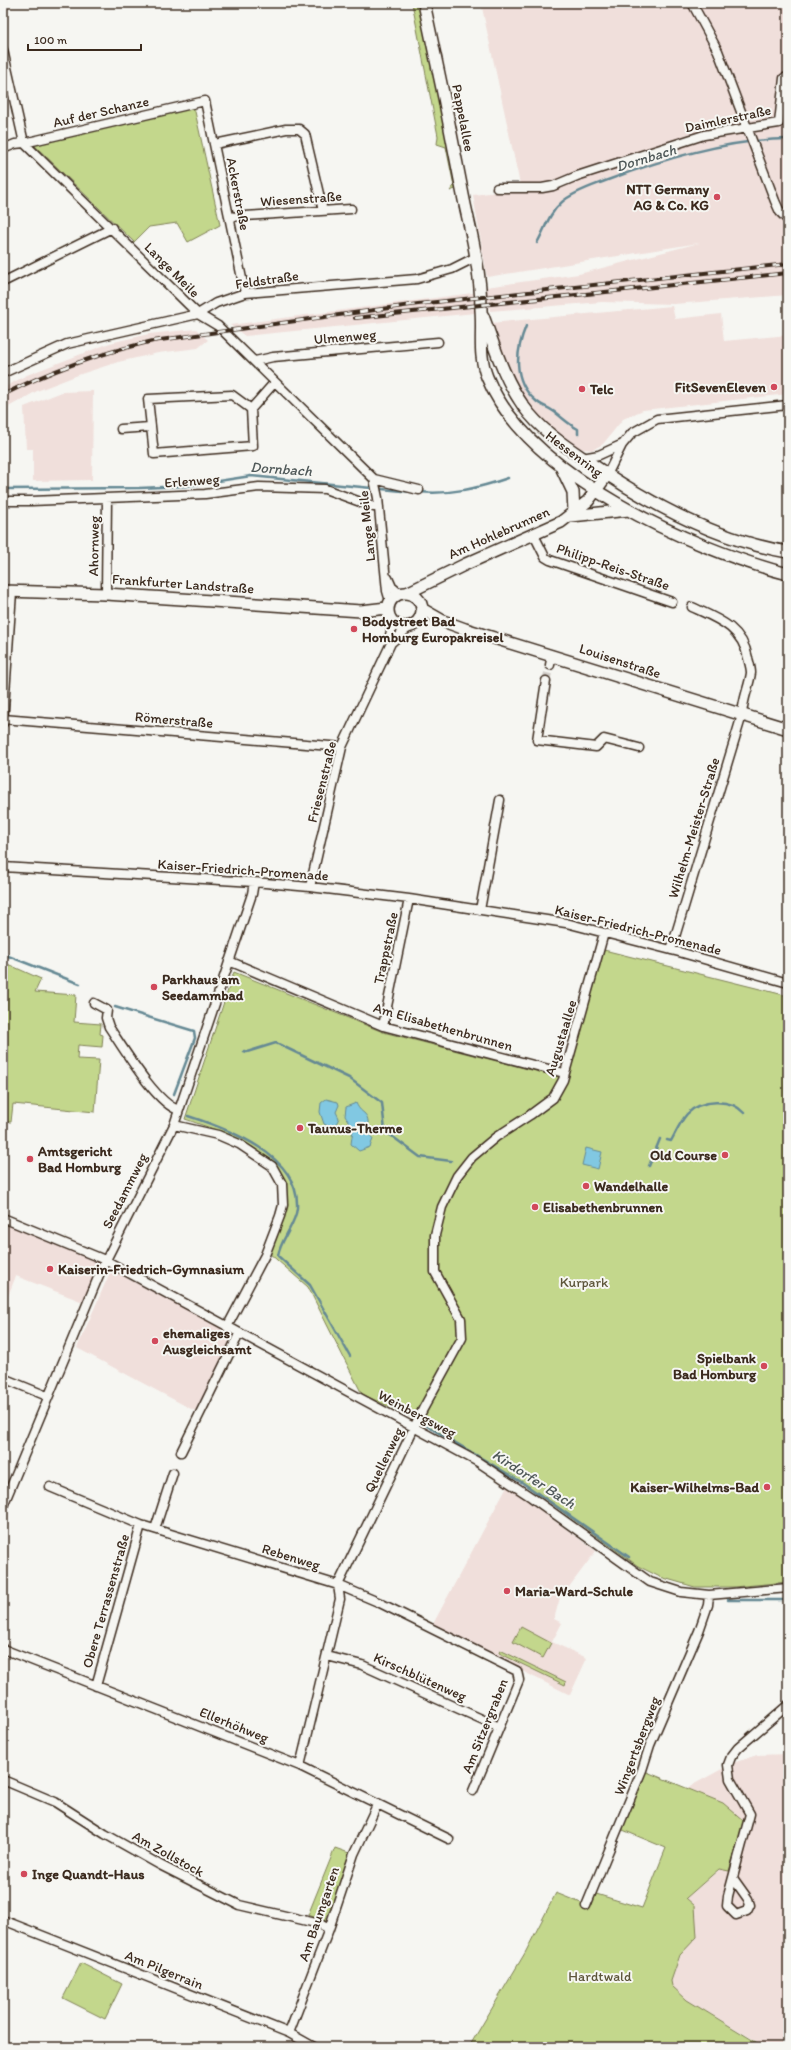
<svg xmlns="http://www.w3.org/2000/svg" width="791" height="2050" viewBox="0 0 791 2050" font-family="Itim,sans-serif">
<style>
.built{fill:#f0dfdb}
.green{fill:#c3d78c;stroke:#7f8055}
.water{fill:#81c8e2;stroke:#658994}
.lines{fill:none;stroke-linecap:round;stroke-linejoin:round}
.stream{stroke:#658994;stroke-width:2.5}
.street-tunnel{stroke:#d1cdc8;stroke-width:8;stroke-dasharray:8 4;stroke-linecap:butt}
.street-casing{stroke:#3b2a1e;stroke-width:11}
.secondary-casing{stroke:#3b2a1e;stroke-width:14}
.street{stroke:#f6f6f2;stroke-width:8}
.secondary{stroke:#f6f6f2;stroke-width:11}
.rail-casing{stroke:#3b2a1e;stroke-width:4}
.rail{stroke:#f6f6f2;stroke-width:2.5;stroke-dasharray:8;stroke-linecap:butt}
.poi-dot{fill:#d1495b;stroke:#f6f6f2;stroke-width:1.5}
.labels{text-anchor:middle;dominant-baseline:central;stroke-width:4;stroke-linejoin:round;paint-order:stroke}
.street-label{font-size:14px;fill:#3b2a1e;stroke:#f6f6f2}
.poi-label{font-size:14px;font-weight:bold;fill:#3b2a1e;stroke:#f6f6f2;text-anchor:start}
.park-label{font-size:14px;fill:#5d553a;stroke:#f6f6f2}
.water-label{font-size:15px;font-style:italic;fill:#505959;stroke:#f6f6f2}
</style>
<rect width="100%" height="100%" fill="#f6f6f2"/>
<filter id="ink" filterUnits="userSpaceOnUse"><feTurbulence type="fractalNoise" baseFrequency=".025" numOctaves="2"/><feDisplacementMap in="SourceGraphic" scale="8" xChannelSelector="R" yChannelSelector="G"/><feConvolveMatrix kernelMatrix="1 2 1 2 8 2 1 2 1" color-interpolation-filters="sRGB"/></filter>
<g filter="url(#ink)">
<path class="built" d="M 481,3 L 788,3 L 788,295 L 674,304 L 602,302 L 490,311 L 486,287 L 579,274 L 699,243 L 487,277 L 473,195 L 521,189 Z
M 473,293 L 475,313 L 245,336 L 230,325 Z
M 672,306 L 675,319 L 721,314 L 724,341 L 788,335 L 788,394 L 643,410 L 623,419 L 603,444 L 592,450 L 582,449 L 568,444 L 538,416 L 525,398 L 508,373 L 491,323 Z
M 196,329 L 208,340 L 198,348 L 158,353 L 118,362 L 78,375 L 37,391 L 3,410 L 3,388 L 27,375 L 110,343 L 149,334 Z
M 93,391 L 92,480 L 33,481 L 33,449 L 26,449 L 24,407 L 62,392 Z
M 3,1223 L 100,1263 L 83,1302 L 16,1276 L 3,1308 Z
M 111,1270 L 234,1334 L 195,1411 L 77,1348 Z
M 507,1486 L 596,1551 L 569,1587 L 566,1588 L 561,1594 L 554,1619 L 562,1623 L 552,1642 L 587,1658 L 570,1695 L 432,1626 Z
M 788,1754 L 788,2043 L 783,2047 L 766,2047 L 687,2000 L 672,1986 L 671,1981 L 682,1952 L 686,1898 L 720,1869 L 723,1803 L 687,1788 L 733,1763 L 757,1755 Z"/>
<path class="green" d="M 412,3 L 419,3 L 458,188 L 450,191 L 454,186 L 446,147 L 437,144 L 438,136 Z
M 194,107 L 220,225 L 188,242 L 177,223 L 149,227 L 134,242 L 30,141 Z
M 604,950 L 788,996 L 788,1582 L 733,1587 L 695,1587 L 660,1577 L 638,1566 L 521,1482 L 422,1422 L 362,1394 L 308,1287 L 269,1253 C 274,1239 285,1218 287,1204 C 291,1151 224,1133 185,1119 L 234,972 L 383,1032 L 567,1079 Z
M 3,962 L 41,979 L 35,992 L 76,995 L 74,1022 L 101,1024 L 100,1034 L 103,1035 L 102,1047 L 78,1045 L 77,1059 L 99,1060 L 95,1112 L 13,1104 L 11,1122 L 3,1122 Z
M 521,1627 L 551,1643 L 543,1658 L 513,1642 Z
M 500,1650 L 566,1682 L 565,1685 L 499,1653 Z
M 642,1770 L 723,1803 L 744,1821 L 729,1871 L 719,1869 L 686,1898 L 695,1906 L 697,1937 L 680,1955 L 671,1981 L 672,1986 L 687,2000 L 764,2047 L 469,2047 L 525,1953 L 556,1893 L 586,1905 L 593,1893 L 642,1908 L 666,1848 L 618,1828 Z
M 335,1848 L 352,1854 L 325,1921 L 308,1915 Z
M 81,1963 L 122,1984 L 105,2019 L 63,1998 Z"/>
<path class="water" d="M 326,1099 L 338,1102 L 339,1105 L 336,1112 L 339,1118 L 336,1124 L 330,1127 L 324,1124 L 320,1112 L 321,1103 Z
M 356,1103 C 362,1117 370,1109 368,1132 L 373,1139 L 370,1147 L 359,1151 L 351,1144 L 353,1129 L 345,1116 L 346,1107 Z
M 586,1148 L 602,1152 L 598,1169 L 582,1165 Z"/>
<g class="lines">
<path class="stream" d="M 537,243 C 545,229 549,213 562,202 C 573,192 592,186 605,181 C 663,159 726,140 788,139
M 526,326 C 516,350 512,380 535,400 C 540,405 547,407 553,411 C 562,417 568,424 578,429 L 578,434
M 3,489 L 139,488 L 186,486 L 251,476 L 412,492
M 419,492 C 450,495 479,488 508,478
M 3,954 L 80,984
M 115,1007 L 194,1031 L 195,1038 L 174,1094
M 244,1051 L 247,1052 L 276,1043 L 349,1078 L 382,1103 L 385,1131 L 420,1157 L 451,1161
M 188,1116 C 228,1129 300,1155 297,1208 C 296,1224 280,1240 278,1256 L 310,1285 L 350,1356
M 667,1140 L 671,1141 C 676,1132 680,1122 687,1114 C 701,1099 731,1098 744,1113
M 649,1166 L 660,1139
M 424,1424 L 523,1483 L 629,1557
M 728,1600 L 788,1600"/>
<path class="street-tunnel" d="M 546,681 L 550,665"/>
<defs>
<path id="street" d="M 692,3 L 718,51 L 775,201 L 780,212 L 788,220
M 3,50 L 24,143 L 198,314 L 218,326 L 374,479 L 378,498 L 387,591 L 390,601
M 215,144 L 286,129 L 299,129 L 305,134 L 323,211
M 3,149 L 15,144 L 24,143 L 205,101 L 245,293
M 497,188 L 542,188 L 553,186 L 577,176 L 704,135 L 779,123 L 784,78 L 788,77
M 229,217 L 351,209
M 3,282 L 112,228
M 255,361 L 273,357 L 438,342
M 3,373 L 67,344 L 198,314 L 216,303 L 245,293 L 417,279 L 452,269 L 472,259
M 251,409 L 232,395 L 148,399 L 154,454 L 253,446 L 251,409 L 274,383
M 121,429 L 150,427
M 582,458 L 599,455 L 621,445
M 607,475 L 622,445 L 632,433 L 657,419 L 788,405
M 374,479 L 419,490
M 3,501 L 31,501 L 205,494 L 259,487 L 325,489 L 374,507 L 379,507
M 534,535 L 545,557 L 550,560 L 672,602
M 388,578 L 392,587 L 400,594
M 106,594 L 107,498
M 391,643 L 390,635 L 393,623
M 550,665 L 552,655
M 546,681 L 537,740 L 596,747 L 604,739 L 639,748
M 3,719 L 342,747
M 3,723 L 12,592
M 3,867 L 254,882 L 310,887 L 409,899 L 566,923 L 679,952 L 788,983
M 310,887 L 342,747 L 391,643 L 408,628
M 480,910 L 500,800
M 671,950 L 742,715 C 743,698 749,687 751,673 C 751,668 749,662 748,658 C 742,627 718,619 692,607
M 229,961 L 383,1026 L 564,1073
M 94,1003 L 107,1010 L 106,1018 L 109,1027 C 122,1046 157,1105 179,1110
M 383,1026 L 409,899
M 174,1125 L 218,1135 L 239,1144 L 272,1166 L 282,1184 L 283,1205 L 280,1216 L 265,1255 L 227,1327
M 3,1218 L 105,1260 L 478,1462 L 531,1497 L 650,1582 L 681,1592 L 709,1595 L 788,1588
M 3,1378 L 47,1396
M 181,1452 L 239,1334
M 50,1487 L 141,1525 L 338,1585 L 378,1602 L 517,1671 L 519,1680 L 473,1791
M 3,1506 L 102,1268 L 174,1125 L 252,894 L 254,882
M 155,1529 L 173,1473
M 3,1649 L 300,1766 L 449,1839
M 327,1656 L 362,1665 L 499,1727
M 96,1686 L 141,1525
M 300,1766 L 340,1599 L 338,1585 L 423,1409 L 462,1338 L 461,1319 L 435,1272 L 435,1235 L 442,1207 L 457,1176 L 472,1157 L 496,1137 L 530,1115 L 553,1098 L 563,1080 L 604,933
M 3,1780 L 55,1802 L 105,1834 L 160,1865 L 239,1905 L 320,1924 L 329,1929
M 733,1878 L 748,1899 L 750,1905 L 747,1911 L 736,1915 L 727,1906 L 728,1896 L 750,1814 L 730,1779 L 728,1765 L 731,1757 L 738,1748 L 788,1705
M 586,1906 L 642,1770 L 650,1745 L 699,1631 L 708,1605 L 709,1595
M 3,1920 L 289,2033 L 314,2047
M 289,2033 L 329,1929 L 354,1854 L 377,1805"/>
<path id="secondary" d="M 424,3 C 438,67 451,131 463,195 C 467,216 473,237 476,258 C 479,275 481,293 481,310 C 483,333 478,355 487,377 C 527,475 691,549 788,574
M 483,316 C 495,348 504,379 524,407 C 539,428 562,444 583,458 C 644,501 714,540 788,552
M 562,469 L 573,492 L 574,512
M 571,516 L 629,510
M 3,591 L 106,594 L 361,611 L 387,608
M388 610a17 17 0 1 1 34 0a17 17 0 1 1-34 0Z
M 407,593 L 466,564 L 561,522 L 588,501 L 607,475
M 422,609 L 443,621 L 465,629 L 788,729"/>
</defs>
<use href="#street" class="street-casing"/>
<use href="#secondary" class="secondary-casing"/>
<use href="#street" class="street"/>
<use href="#secondary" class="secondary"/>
<defs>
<path id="rail" d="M 355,318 L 788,273
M 3,395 C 51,370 101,353 153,341 L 418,304 L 788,264"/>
</defs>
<use href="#rail" class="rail-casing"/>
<use href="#rail" class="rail"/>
</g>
</g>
<g class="poi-dot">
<circle cx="717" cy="197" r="4"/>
<circle cx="774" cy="387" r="4"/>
<circle cx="582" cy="389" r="4"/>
<circle cx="354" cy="629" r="4"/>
<circle cx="154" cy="987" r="4"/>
<circle cx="300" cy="1128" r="4"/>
<circle cx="725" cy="1155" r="4"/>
<circle cx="30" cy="1159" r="4"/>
<circle cx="586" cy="1186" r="4"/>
<circle cx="535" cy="1207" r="4"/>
<circle cx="50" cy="1269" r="4"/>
<circle cx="155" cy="1341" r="4"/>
<circle cx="764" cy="1366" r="4"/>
<circle cx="767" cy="1487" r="4"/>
<circle cx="507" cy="1591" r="4"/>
<circle cx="24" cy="1874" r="4"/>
</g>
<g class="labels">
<g class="street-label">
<text transform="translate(101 112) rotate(-13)">Auf der Schanze</text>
<text transform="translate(463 118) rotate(79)">Pappelallee</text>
<text transform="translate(728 119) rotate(-12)">Daimlerstraße</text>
<text transform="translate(238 194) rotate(79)">Ackerstraße</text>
<text transform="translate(301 199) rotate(-4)">Wiesenstraße</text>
<text transform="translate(172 270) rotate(45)">Lange Meile</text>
<text transform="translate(267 280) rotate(-8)">Feldstraße</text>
<text transform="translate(345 337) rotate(-5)">Ulmenweg</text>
<text transform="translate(574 454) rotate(37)">Hessenring</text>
<text transform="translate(192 481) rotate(-4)">Erlenweg</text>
<text transform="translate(367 526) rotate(-96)">Lange Meile</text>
<text transform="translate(499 533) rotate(-24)">Am Hohlebrunnen</text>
<text transform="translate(94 546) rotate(-89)">Ahornweg</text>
<text transform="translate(613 567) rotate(19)">Philipp-Reis-Straße</text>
<text transform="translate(183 584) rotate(4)">Frankfurter Landstraße</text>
<text transform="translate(620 661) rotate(18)">Louisenstraße</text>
<text transform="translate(174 720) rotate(5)">Römerstraße</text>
<text transform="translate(322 782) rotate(-76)">Friesenstraße</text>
<text transform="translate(694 828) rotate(-73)">Wilhelm-Meister-Straße</text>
<text transform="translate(243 870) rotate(4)">Kaiser-Friedrich-Promenade</text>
<text transform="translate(638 930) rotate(14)">Kaiser-Friedrich-Promenade</text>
<text transform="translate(386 948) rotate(-78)">Trappstraße</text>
<text transform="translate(443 1027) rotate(16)">Am Elisabethenbrunnen</text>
<text transform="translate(561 1038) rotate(-73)">Augustaallee</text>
<text transform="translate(125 1191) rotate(-63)">Seedammweg</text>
<text transform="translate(417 1414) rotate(28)">Weinbergsweg</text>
<text transform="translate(384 1460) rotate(-64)">Quellenweg</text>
<text transform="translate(291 1557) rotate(17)">Rebenweg</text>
<text transform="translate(106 1601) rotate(-74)">Obere Terrassenstraße</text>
<text transform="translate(420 1677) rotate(24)">Kirschblütenweg</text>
<text transform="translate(234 1725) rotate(22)">Ellerhöhweg</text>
<text transform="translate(485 1726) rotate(-68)">Am Sitzergraben</text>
<text transform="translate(637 1746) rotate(-69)">Wingertsbergweg</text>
<text transform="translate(168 1854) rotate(29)">Am Zollstock</text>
<text transform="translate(319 1914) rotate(-71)">Am Baumgarten</text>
<text transform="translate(164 1970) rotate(22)">Am Pilgerrain</text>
</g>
<g class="poi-label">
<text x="709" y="189" text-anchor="end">NTT Germany<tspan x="709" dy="16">AG &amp; Co. KG</tspan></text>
<text x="766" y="387" text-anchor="end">FitSevenEleven</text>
<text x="590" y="389">Telc</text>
<text x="362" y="621">Bodystreet Bad<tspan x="362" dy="16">Homburg Europakreisel</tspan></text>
<text x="162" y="979">Parkhaus am<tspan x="162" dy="16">Seedammbad</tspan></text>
<text x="308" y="1128">Taunus-Therme</text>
<text x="38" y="1151">Amtsgericht<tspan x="38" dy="16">Bad Homburg</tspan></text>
<text x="717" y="1155" text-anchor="end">Old Course</text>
<text x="594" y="1186">Wandelhalle</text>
<text x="543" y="1207">Elisabethenbrunnen</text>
<text x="58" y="1269">Kaiserin-Friedrich-Gymnasium</text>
<text x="163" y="1333">ehemaliges<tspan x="163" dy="16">Ausgleichsamt</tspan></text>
<text x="756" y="1358" text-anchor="end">Spielbank<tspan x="756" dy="16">Bad Homburg</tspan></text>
<text x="759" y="1487" text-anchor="end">Kaiser-Wilhelms-Bad</text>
<text x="515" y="1591">Maria-Ward-Schule</text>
<text x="32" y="1874">Inge Quandt-Haus</text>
</g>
<g class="park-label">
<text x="584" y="1282">Kurpark</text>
<text x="600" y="1976">Hardtwald</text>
</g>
<g class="water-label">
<text transform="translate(646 158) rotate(-17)">Dornbach</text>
<text transform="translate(281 469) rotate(4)">Dornbach</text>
<text transform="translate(534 1479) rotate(33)">Kirdorfer Bach</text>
</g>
</g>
<rect width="791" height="2050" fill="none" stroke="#f6f6f2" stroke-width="16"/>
<rect x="8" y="8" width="775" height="2034" fill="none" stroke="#3b2a1e" stroke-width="1.5" filter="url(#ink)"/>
<path d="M28 44v6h113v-6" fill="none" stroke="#3b2a1e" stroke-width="2"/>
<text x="34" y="44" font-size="12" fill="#3b2a1e" stroke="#f6f6f2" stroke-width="3" paint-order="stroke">100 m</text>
</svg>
